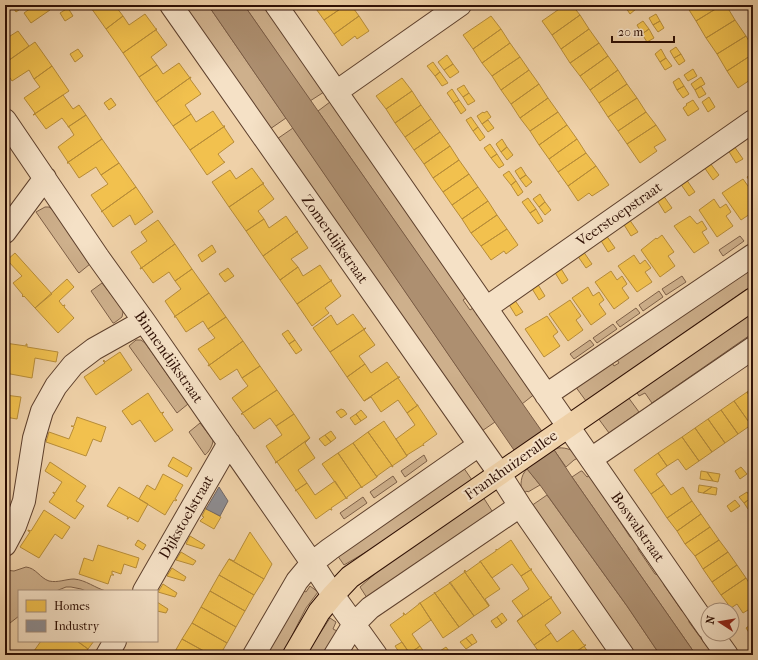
<svg xmlns="http://www.w3.org/2000/svg" width="758" height="660" viewBox="0 0 758 660" font-family="'IM FELL French Canon',serif">
<style>
.green{fill:#ceb08c;stroke:#7e6048}
.water{fill:#ad8f70;stroke:#7a5c45}
.homes{fill:#f2c14e;stroke:#b78c38}
.industry{fill:#8d8d92;stroke:#706767}
.lines{fill:none;stroke-linecap:round;stroke-linejoin:round}
.minor-casing{stroke:#5e402d;stroke-width:24}
.major-casing{stroke:#2e0f04;stroke-width:24}
.minor{stroke:#f5e1c6;stroke-width:22}
.major{stroke:#efd1a8;stroke-width:22}
.labels{text-anchor:middle;dominant-baseline:central;stroke-width:4;stroke-linejoin:round;paint-order:stroke}
.street-label{font-size:15px;fill:#2e0f04;stroke:#f5e1c6}
</style>
<rect width="100%" height="100%" fill="#efd1a8"/>
<filter id="stains"><feTurbulence type="fractalNoise" baseFrequency=".005" numOctaves="4"/><feColorMatrix values="0 0 0 0 .2 0 0 0 0 .09 0 0 0 0 .02 0 0 0 .5 -.17"/></filter>
<radialGradient id="worn" r=".72"><stop offset=".6" stop-color="#630" stop-opacity="0"/><stop offset="1" stop-color="#630" stop-opacity=".3"/></radialGradient>
<path class="green" d="M 182,5 L 208,5 L 286,118 L 270,129 Z
M 244,5 L 267,5 L 324,92 L 310,101 Z
M 330,102 L 469,296 L 463,300 L 470,310 L 476,306 L 536,393 L 522,404 L 318,111 Z
M 293,128 L 495,422 L 479,433 L 277,139 Z
M 45,207 L 49,207 L 53,210 L 90,264 L 79,273 L 78,272 L 36,212 Z
M 740,236 L 744,241 L 723,256 L 719,250 Z
M 753,262 L 753,285 L 586,401 L 575,386 L 611,361 L 614,366 L 619,363 L 616,358 Z
M 682,276 L 686,282 L 666,295 L 662,289 Z
M 102,283 L 122,309 L 123,312 L 122,317 L 114,323 L 113,323 L 91,291 Z
M 659,291 L 663,297 L 643,311 L 639,305 Z
M 636,308 L 640,313 L 620,327 L 616,322 Z
M 753,310 L 753,333 L 652,403 L 645,393 L 639,396 L 636,391 Z
M 613,324 L 617,329 L 597,343 L 593,338 Z
M 136,340 L 141,340 L 145,343 L 188,404 L 177,413 L 129,346 Z
M 590,340 L 594,345 L 574,359 L 570,354 Z
M 628,397 L 639,412 L 622,424 L 625,429 L 612,437 L 598,418 Z
M 200,423 L 213,440 C 213,445 209,452 205,455 L 189,432 Z
M 558,448 C 567,447 573,451 581,455 L 582,456 L 574,460 L 566,467 L 554,450 Z
M 424,455 L 427,461 L 405,477 L 401,471 Z
M 461,464 L 472,480 L 378,545 L 344,565 L 335,552 Z
M 527,469 L 529,471 L 540,485 L 528,492 L 527,491 L 522,494 L 521,493 C 521,484 520,476 527,469 Z
M 581,471 L 582,471 L 587,477 L 593,473 L 614,504 L 613,511 L 630,537 L 635,539 L 639,543 L 638,549 L 655,574 L 662,576 L 664,580 L 664,585 L 682,611 L 686,612 L 689,616 L 689,622 L 708,648 L 713,650 L 715,655 L 696,655 L 572,477 Z
M 393,476 L 397,482 L 374,498 L 370,492 Z
M 547,495 L 627,606 L 660,655 L 634,655 L 531,506 Z
M 363,497 L 367,503 L 344,519 L 340,513 Z
M 483,497 L 494,514 L 369,601 L 360,587 L 387,563 Z
M 26,567 C 36,568 40,578 49,581 C 58,583 66,579 74,579 C 86,580 95,588 106,591 L 86,591 L 81,589 L 71,587 L 66,587 L 56,591 L 19,591 L 19,616 L 10,623 L 5,625 L 5,570 L 14,571 Z
M 310,586 L 318,592 L 306,608 L 282,655 L 259,655 L 298,588 L 306,592 Z
M 330,618 L 336,622 L 333,629 L 341,633 L 329,655 L 306,655 Z"/>
<path class="water" d="M 208,5 L 244,5 L 541,430 L 572,477 L 696,655 L 660,655 L 627,606 L 540,485 L 527,469 Z"/>
<path class="homes" d="M 14,5 L 22,5 L 23,7 L 16,12 L 12,6 Z
M 35,5 L 47,5 L 50,10 L 31,23 L 24,13 Z
M 89,5 L 121,5 L 117,8 L 123,16 L 106,29 Z
M 316,5 L 346,5 L 324,20 L 314,6 Z
M 346,5 L 351,5 L 359,16 L 334,34 L 324,20 Z
M 565,5 L 572,5 L 580,15 L 552,35 L 542,21 Z
M 624,5 L 633,5 L 636,9 L 630,14 Z
M 686,5 L 722,5 L 696,21 Z
M 722,5 L 726,5 L 735,20 L 706,38 L 696,21 Z
M 68,8 L 73,16 L 65,21 L 60,13 Z
M 145,14 L 156,29 L 157,29 L 123,53 L 106,29 L 123,16 L 129,25 Z
M 656,14 L 660,21 L 653,25 L 649,18 Z
M 580,15 L 589,29 L 561,49 L 552,35 Z
M 359,16 L 369,31 L 357,39 L 355,36 L 342,46 L 334,34 Z
M 491,16 L 501,29 L 473,49 L 463,35 Z
M 735,20 L 746,36 L 717,54 L 706,38 Z
M 643,21 L 649,29 L 642,34 L 637,25 Z
M 660,21 L 664,28 L 658,32 L 653,25 Z
M 157,29 L 156,30 L 167,45 L 151,57 L 157,65 L 139,77 L 123,53 Z
M 501,29 L 510,43 L 482,63 L 473,49 Z
M 589,29 L 599,43 L 570,63 L 561,49 Z
M 649,29 L 654,38 L 647,42 L 642,34 Z
M 18,31 L 29,46 L 5,63 L 5,35 L 7,38 Z
M 746,36 L 753,48 L 753,54 L 727,71 L 717,54 Z
M 35,42 L 52,66 L 34,79 L 29,70 L 12,81 L 5,71 L 5,63 Z
M 510,43 L 520,57 L 492,76 L 482,63 Z
M 599,43 L 608,56 L 580,76 L 570,63 Z
M 676,47 L 681,54 L 674,58 L 670,51 Z
M 78,49 L 83,56 L 75,62 L 70,54 Z
M 661,49 L 666,58 L 660,62 L 655,54 Z
M 681,54 L 685,61 L 679,65 L 674,58 Z
M 753,54 L 753,78 L 738,88 L 727,71 Z
M 447,55 L 453,64 L 444,70 L 438,62 Z
M 608,56 L 618,70 L 590,90 L 580,76 Z
M 520,57 L 529,70 L 501,90 L 492,76 Z
M 666,58 L 672,66 L 665,70 L 660,62 Z
M 433,62 L 440,72 L 435,76 L 427,66 Z
M 179,63 L 190,78 L 191,77 L 156,102 L 139,77 L 157,65 L 163,74 Z
M 453,64 L 459,72 L 450,78 L 444,70 Z
M 52,66 L 69,91 L 33,115 L 35,113 L 24,98 L 40,87 L 34,79 Z
M 693,69 L 697,76 L 688,81 L 684,75 Z
M 529,70 L 539,84 L 511,104 L 501,90 Z
M 618,70 L 627,84 L 599,103 L 590,90 Z
M 440,72 L 448,83 L 442,86 L 435,76 Z
M 191,77 L 190,79 L 201,94 L 185,105 L 191,114 L 173,126 L 156,102 Z
M 701,77 L 705,84 L 695,90 L 691,84 Z
M 402,78 L 412,91 L 386,109 L 376,96 Z
M 679,78 L 684,86 L 677,90 L 673,82 Z
M 539,84 L 548,98 L 520,118 L 511,104 Z
M 627,84 L 637,98 L 608,117 L 599,103 Z
M 464,85 L 469,93 L 463,97 L 457,89 Z
M 684,86 L 689,94 L 683,98 L 677,90 Z
M 701,86 L 706,94 L 699,98 L 695,90 Z
M 452,89 L 459,100 L 454,103 L 447,93 Z
M 412,91 L 421,105 L 395,123 L 386,109 Z
M 469,93 L 475,101 L 468,105 L 463,97 Z
M 63,95 L 73,109 L 79,105 L 86,115 L 68,127 L 68,126 L 62,118 L 46,129 L 35,114 L 33,115 Z
M 709,97 L 715,107 L 708,112 L 702,102 Z
M 111,98 L 116,105 L 109,110 L 104,103 Z
M 548,98 L 558,112 L 530,131 L 520,118 Z
M 637,98 L 646,112 L 618,131 L 608,117 Z
M 459,100 L 466,110 L 461,114 L 454,103 Z
M 693,100 L 699,109 L 688,116 L 683,108 L 687,105 L 686,104 Z
M 421,105 L 431,119 L 405,137 L 395,123 Z
M 213,111 L 223,126 L 225,126 L 190,150 L 173,126 L 191,114 L 196,122 Z
M 487,111 L 491,117 L 482,124 L 477,116 L 483,112 L 484,113 Z
M 558,112 L 567,125 L 539,145 L 530,131 Z
M 646,112 L 656,125 L 627,144 L 618,131 Z
M 86,115 L 102,139 L 67,163 L 68,162 L 58,147 L 74,135 L 69,127 L 68,127 Z
M 471,117 L 478,127 L 473,131 L 466,120 Z
M 431,119 L 440,132 L 414,150 L 405,137 Z
M 488,120 L 494,128 L 488,132 L 482,124 Z
M 567,125 L 577,139 L 549,159 L 539,145 Z
M 656,125 L 666,140 L 654,147 L 657,151 L 640,163 L 627,144 Z
M 225,126 L 224,127 L 234,142 L 218,154 L 224,162 L 225,162 L 207,175 L 190,150 Z
M 478,127 L 485,137 L 480,141 L 473,131 Z
M 440,132 L 450,146 L 424,164 L 414,150 Z
M 102,139 L 119,163 L 101,175 L 96,167 L 79,178 L 69,163 L 67,163 Z
M 502,139 L 507,147 L 501,152 L 496,144 Z
M 577,139 L 586,153 L 558,172 L 549,159 Z
M 490,144 L 497,154 L 491,158 L 484,148 Z
M 450,146 L 459,160 L 433,178 L 424,164 Z
M 734,146 L 743,159 L 736,163 L 728,150 Z
M 507,147 L 513,155 L 507,160 L 501,152 Z
M 586,153 L 596,166 L 568,186 L 558,172 Z
M 497,154 L 504,165 L 499,168 L 491,158 Z
M 459,160 L 469,174 L 443,192 L 433,178 Z
M 119,163 L 136,187 L 101,212 L 102,211 L 91,195 L 108,184 L 101,175 Z
M 710,163 L 719,175 L 713,180 L 704,167 Z
M 596,166 L 609,185 L 592,196 L 589,193 L 578,201 L 568,186 Z
M 521,167 L 526,175 L 520,179 L 515,171 Z
M 252,168 L 263,183 L 264,183 L 229,207 L 212,182 L 230,170 L 236,179 Z
M 509,171 L 516,181 L 511,185 L 503,175 Z
M 753,172 L 753,186 L 747,177 Z
M 469,174 L 478,187 L 452,205 L 443,192 Z
M 526,175 L 532,182 L 526,187 L 520,179 Z
M 686,179 L 695,192 L 689,196 L 680,183 Z
M 743,179 L 753,193 L 753,197 L 749,199 L 753,204 L 753,212 L 741,220 L 722,193 Z
M 516,181 L 523,192 L 518,196 L 511,185 Z
M 264,183 L 263,184 L 274,199 L 258,211 L 264,219 L 246,231 L 229,207 Z
M 136,187 L 153,212 L 135,225 L 130,215 L 113,227 L 102,211 L 101,212 Z
M 478,187 L 488,201 L 462,219 L 452,205 Z
M 540,194 L 545,202 L 539,207 L 533,199 Z
M 663,195 L 672,208 L 665,213 L 657,200 Z
M 528,198 L 536,209 L 530,213 L 522,202 Z
M 714,199 L 720,208 L 726,204 L 731,212 L 726,216 L 733,226 L 717,237 L 699,210 Z
M 488,201 L 497,215 L 471,233 L 462,219 Z
M 545,202 L 551,210 L 545,215 L 539,207 Z
M 536,209 L 543,221 L 538,224 L 530,213 Z
M 497,215 L 507,229 L 481,246 L 471,233 Z
M 286,216 L 297,232 L 298,231 L 263,256 L 246,231 L 264,219 L 269,228 Z
M 690,216 L 697,224 L 702,221 L 707,229 L 702,232 L 709,243 L 694,253 L 674,226 Z
M 629,219 L 638,232 L 631,236 L 623,223 Z
M 158,220 L 175,244 L 140,269 L 141,267 L 131,252 L 147,241 L 141,232 Z
M 507,229 L 518,245 L 506,254 L 504,251 L 491,260 L 481,246 Z
M 298,231 L 297,232 L 308,248 L 291,259 L 298,267 L 280,280 L 263,256 Z
M 606,235 L 615,248 L 608,252 L 600,239 Z
M 662,235 L 674,252 L 668,256 L 675,266 L 660,277 L 641,250 L 656,238 L 657,239 Z
M 175,244 L 192,269 L 175,281 L 169,272 L 153,283 L 142,268 L 140,269 Z
M 212,245 L 216,252 L 202,262 L 198,255 Z
M 583,251 L 592,264 L 586,268 L 577,255 Z
M 15,253 L 52,294 L 35,308 L 24,296 L 23,297 L 22,296 L 23,295 L 13,283 L 22,276 L 7,260 Z
M 634,255 L 640,264 L 645,260 L 651,268 L 645,272 L 652,282 L 637,292 L 618,266 Z
M 320,265 L 330,280 L 332,280 L 297,304 L 280,280 L 298,267 L 303,276 Z
M 560,267 L 568,280 L 562,284 L 554,271 Z
M 228,268 L 234,276 L 225,282 L 219,274 Z
M 192,269 L 209,293 L 174,317 L 175,316 L 165,301 L 181,289 L 175,281 Z
M 611,271 L 617,280 L 622,276 L 627,284 L 622,288 L 629,298 L 614,309 L 595,282 Z
M 67,279 L 74,287 L 59,301 L 63,306 L 64,305 L 65,305 L 64,307 L 74,318 L 58,333 L 35,308 Z
M 332,280 L 331,281 L 341,296 L 325,308 L 329,313 L 312,326 L 297,304 Z
M 537,283 L 545,296 L 539,300 L 531,287 Z
M 588,287 L 593,296 L 599,292 L 604,300 L 599,304 L 606,314 L 591,325 L 572,298 Z
M 209,293 L 226,317 L 208,329 L 203,321 L 186,332 L 176,317 L 174,317 Z
M 514,299 L 523,312 L 516,316 L 508,303 Z
M 570,300 L 581,316 L 576,320 L 583,330 L 568,341 L 549,314 Z
M 353,314 L 364,329 L 366,328 L 330,352 L 313,328 L 331,315 L 337,325 Z
M 547,316 L 558,332 L 553,336 L 560,346 L 544,357 L 525,329 Z
M 226,317 L 243,341 L 208,366 L 209,364 L 198,349 L 215,338 L 208,329 Z
M 366,328 L 364,330 L 375,345 L 359,356 L 365,364 L 347,377 L 330,352 Z
M 288,330 L 295,340 L 289,344 L 282,334 Z
M 295,340 L 302,350 L 296,354 L 289,344 Z
M 243,341 L 260,366 L 242,378 L 237,369 L 220,380 L 209,365 L 208,366 Z
M 5,343 L 26,346 L 26,344 L 27,344 L 27,347 L 58,352 L 56,362 L 35,358 L 32,378 L 5,373 Z
M 120,352 L 132,370 L 96,395 L 84,377 L 105,363 L 103,361 L 104,360 L 105,362 Z
M 387,362 L 398,377 L 399,377 L 364,401 L 347,377 L 365,364 L 371,373 Z
M 260,366 L 277,390 L 241,414 L 243,413 L 232,398 L 248,386 L 242,378 Z
M 399,377 L 400,377 L 398,378 L 417,405 L 418,405 L 407,413 L 398,400 L 381,412 L 371,397 L 364,401 Z
M 753,387 L 753,401 L 747,392 Z
M 277,390 L 294,414 L 276,426 L 270,418 L 254,429 L 243,414 L 241,414 Z
M 747,392 L 753,401 L 753,424 L 751,425 L 734,401 Z
M 148,393 L 161,413 L 164,412 L 162,414 L 173,430 L 155,442 L 140,420 L 132,425 L 122,411 Z
M 5,395 L 21,397 L 17,419 L 5,417 Z
M 734,401 L 751,425 L 738,434 L 721,410 Z
M 418,405 L 418,406 L 437,434 L 423,444 L 424,446 L 423,445 L 407,455 L 407,456 L 396,439 L 415,425 L 407,413 Z
M 341,409 L 344,410 L 347,414 L 341,418 L 336,412 Z
M 361,410 L 367,417 L 361,421 L 356,414 Z
M 721,410 L 738,434 L 725,443 L 708,419 Z
M 294,414 L 310,438 L 275,463 L 276,462 L 266,446 L 282,435 L 276,426 Z
M 356,414 L 361,421 L 355,425 L 350,418 Z
M 77,417 L 106,427 L 101,442 L 93,439 L 86,456 L 46,442 L 49,432 L 69,439 L 74,427 L 71,426 L 74,426 Z
M 708,419 L 725,443 L 712,452 L 695,428 Z
M 384,421 L 407,456 L 392,466 L 393,467 L 368,432 Z
M 695,428 L 712,452 L 699,461 L 682,437 Z
M 331,431 L 336,438 L 331,442 L 325,435 Z
M 368,432 L 393,467 L 391,466 L 377,476 L 377,477 L 353,443 Z
M 325,435 L 331,442 L 325,446 L 319,439 Z
M 682,437 L 699,461 L 686,470 L 678,459 L 667,466 L 658,453 Z
M 310,438 L 305,443 L 315,458 L 298,470 L 307,483 L 295,491 L 296,490 L 277,462 L 275,463 Z
M 353,443 L 377,477 L 362,487 L 362,488 L 338,453 Z
M 338,453 L 362,488 L 361,487 L 347,497 L 347,499 L 322,464 Z
M 658,453 L 667,466 L 656,474 L 664,485 L 651,494 L 634,470 Z
M 173,457 L 192,468 L 187,477 L 168,466 Z
M 50,462 L 86,486 L 76,501 L 84,506 L 75,519 L 49,502 L 55,494 L 53,493 L 53,492 L 55,493 L 62,482 L 45,471 Z
M 741,467 L 747,474 L 740,479 L 735,471 Z
M 701,471 L 707,472 L 713,481 L 700,479 Z
M 707,472 L 720,474 L 718,482 L 713,481 Z
M 163,474 L 183,485 L 175,499 L 177,500 L 176,501 L 174,500 L 165,515 L 139,499 L 147,485 L 155,490 Z
M 335,481 L 346,498 L 331,508 L 332,510 L 331,510 L 330,509 L 316,519 L 296,490 L 295,491 L 307,483 L 315,495 Z
M 664,485 L 671,495 L 683,487 L 692,501 L 667,518 L 651,494 Z
M 699,485 L 712,487 L 703,493 L 698,492 Z
M 119,487 L 148,504 L 138,522 L 129,517 L 128,519 L 127,519 L 128,517 L 107,506 Z
M 712,487 L 717,488 L 716,495 L 703,493 Z
M 747,492 L 751,498 L 744,503 L 739,497 Z
M 751,498 L 753,500 L 753,506 L 748,509 L 744,503 Z
M 735,500 L 740,506 L 731,512 L 727,506 Z
M 692,501 L 701,514 L 677,531 L 667,518 Z
M 206,508 L 221,517 L 214,529 L 200,521 L 204,517 L 202,516 Z
M 44,510 L 70,527 L 62,539 L 55,534 L 39,558 L 20,547 L 30,532 L 28,531 L 28,530 L 31,531 Z
M 701,514 L 710,527 L 685,544 L 677,531 Z
M 710,527 L 719,540 L 695,556 L 685,544 Z
M 250,532 L 272,564 L 264,579 L 229,559 L 234,561 Z
M 190,536 L 205,545 L 202,549 L 186,544 Z
M 138,540 L 146,545 L 143,550 L 135,545 Z
M 511,540 L 530,569 L 532,569 L 521,576 L 512,564 L 492,578 L 480,561 L 481,561 L 496,551 L 496,549 L 497,550 Z
M 719,540 L 728,552 L 703,569 L 695,556 Z
M 98,545 L 139,558 L 136,568 L 124,564 L 121,574 L 112,571 L 112,574 L 114,575 L 111,575 L 108,584 L 79,574 L 84,558 L 93,561 Z
M 181,552 L 196,561 L 193,565 L 176,560 Z
M 728,552 L 737,565 L 712,582 L 703,569 Z
M 229,559 L 264,579 L 254,595 L 219,575 Z
M 480,561 L 500,589 L 485,599 L 489,605 L 489,606 L 464,571 L 465,570 L 466,572 L 480,562 Z
M 737,565 L 746,578 L 721,595 L 712,582 Z
M 172,568 L 186,577 L 184,581 L 167,576 Z
M 532,569 L 531,570 L 550,597 L 552,597 L 517,621 L 523,616 L 512,601 L 529,589 L 521,576 Z
M 464,571 L 489,606 L 474,616 L 450,582 L 451,582 L 465,572 Z
M 219,575 L 254,595 L 245,611 L 210,591 Z
M 746,578 L 753,589 L 753,607 L 743,613 L 737,604 L 731,608 L 721,595 Z
M 449,582 L 474,616 L 459,627 L 434,592 L 435,593 L 450,583 Z
M 163,584 L 177,593 L 175,597 L 158,592 Z
M 210,591 L 245,611 L 236,627 L 201,607 Z
M 434,592 L 459,627 L 443,638 L 420,603 L 435,593 Z
M 552,597 L 551,598 L 561,613 L 545,625 L 551,633 L 534,645 L 517,621 Z
M 157,602 L 168,609 L 166,613 L 157,611 Z
M 419,603 L 420,603 L 431,620 L 412,634 L 420,646 L 409,654 L 409,653 L 408,651 L 390,625 L 404,615 L 403,613 L 404,613 L 405,615 L 419,604 Z
M 201,607 L 236,627 L 227,643 L 192,623 Z
M 502,613 L 507,620 L 502,624 L 497,617 Z
M 497,617 L 502,624 L 496,628 L 491,621 Z
M 192,623 L 227,643 L 220,655 L 211,655 L 182,639 Z
M 753,623 L 753,641 L 749,635 L 750,634 L 746,628 Z
M 573,630 L 584,645 L 586,645 L 571,655 L 541,655 L 534,645 L 551,633 L 557,642 Z
M 472,634 L 477,642 L 472,645 L 466,638 Z
M 466,638 L 472,645 L 466,649 L 460,642 Z
M 182,639 L 211,655 L 173,655 Z
M 41,641 L 77,641 L 88,649 L 84,655 L 79,655 L 75,652 L 73,655 L 68,655 L 63,652 L 60,651 L 58,655 L 39,655 L 34,651 Z
M 77,641 L 94,641 L 88,649 Z
M 402,642 L 408,651 L 401,655 L 395,646 Z
M 586,645 L 584,646 L 590,655 L 571,655 Z
M 420,646 L 426,655 L 409,655 L 409,654 Z
M 446,647 L 452,655 L 434,655 Z"/>
<path class="industry" d="M 219,487 L 228,501 L 220,516 L 206,509 Z"/>
<g class="lines">
<defs>
<path id="minor" d="M 171,5 L 499,473 L 520,506 L 623,655
M 276,5 L 708,628
M 336,92 L 460,5
M 5,120 L 98,257 L 144,321 L 312,563 L 333,595 L 376,655
M 5,232 L 45,178
M 486,308 L 753,121
M 546,395 L 753,255
M 591,459 L 753,348
M 5,545 L 15,526 L 24,501 L 34,438 L 42,411 L 56,386 L 73,365 L 94,349 L 144,321
M 144,591 L 229,443
M 712,634 L 727,655
M 107,655 L 115,641
M 254,655 L 297,581 L 312,563 L 330,549 L 479,445
M 335,655 L 354,624 L 370,608 L 520,506"/>
<path id="major" d="M 294,655 L 319,612 L 333,595 L 350,577 L 753,299"/>
</defs>
<use href="#minor" class="minor-casing"/>
<use href="#major" class="major-casing"/>
<use href="#minor" class="minor"/>
<use href="#major" class="major"/>
</g>
<g class="labels">
<g class="street-label">
<text transform="translate(619 214) rotate(-35)">Veerstoepstraat</text>
<text transform="translate(335 239) rotate(55)">Zomerdijkstraat</text>
<text transform="translate(169 357) rotate(55)">Binnendijkstraat</text>
<text transform="translate(511 465) rotate(-35)">Frankhuizerallee</text>
<text transform="translate(186 517) rotate(-60)">Dijkstoelstraat</text>
<text transform="translate(638 527) rotate(55)">Boswalstraat</text>
</g>
</g>
<rect width="758" height="660" fill="none" stroke="#efd1a8" stroke-width="20"/>
<rect x="6" y="6" width="746" height="648" fill="none" stroke="#2e0f04" stroke-width="2"/>
<rect x="10" y="10" width="738" height="640" fill="none" stroke="#2e0f04"/>
<rect x="18" y="590" width="140" height="52" fill="#f5e1c6" stroke="#a58d78"/>
<rect x="26" y="600" width="20" height="12" fill="#f2c14e" stroke="#a58d78"/>
<text x="54" y="610" font-size="12" fill="#2e0f04">Homes</text>
<rect x="26" y="620" width="20" height="12" fill="#8d8d92" stroke="#a58d78"/>
<text x="54" y="630" font-size="12" fill="#2e0f04">Industry</text>
<g transform="translate(720 622) rotate(282)"><circle r="19" fill="#f5e1c6" stroke="#a58d78"/>
<path d="M0-3L7 15L0 10L-7 15Z" fill="#8f2418"/>
<text y="-6" font-size="11" font-weight="bold" text-anchor="middle" fill="#2e0f04">N</text>
</g>
<path d="M612 36v6h62v-6" fill="none" stroke="#2e0f04" stroke-width="2"/>
<text x="618" y="36" font-size="12" fill="#2e0f04" stroke="#f5e1c6" stroke-width="3" paint-order="stroke">20 m</text>
<rect width="100%" height="100%" filter="url(#stains)"/>
<rect width="100%" height="100%" fill="url(#worn)"/>
</svg>
